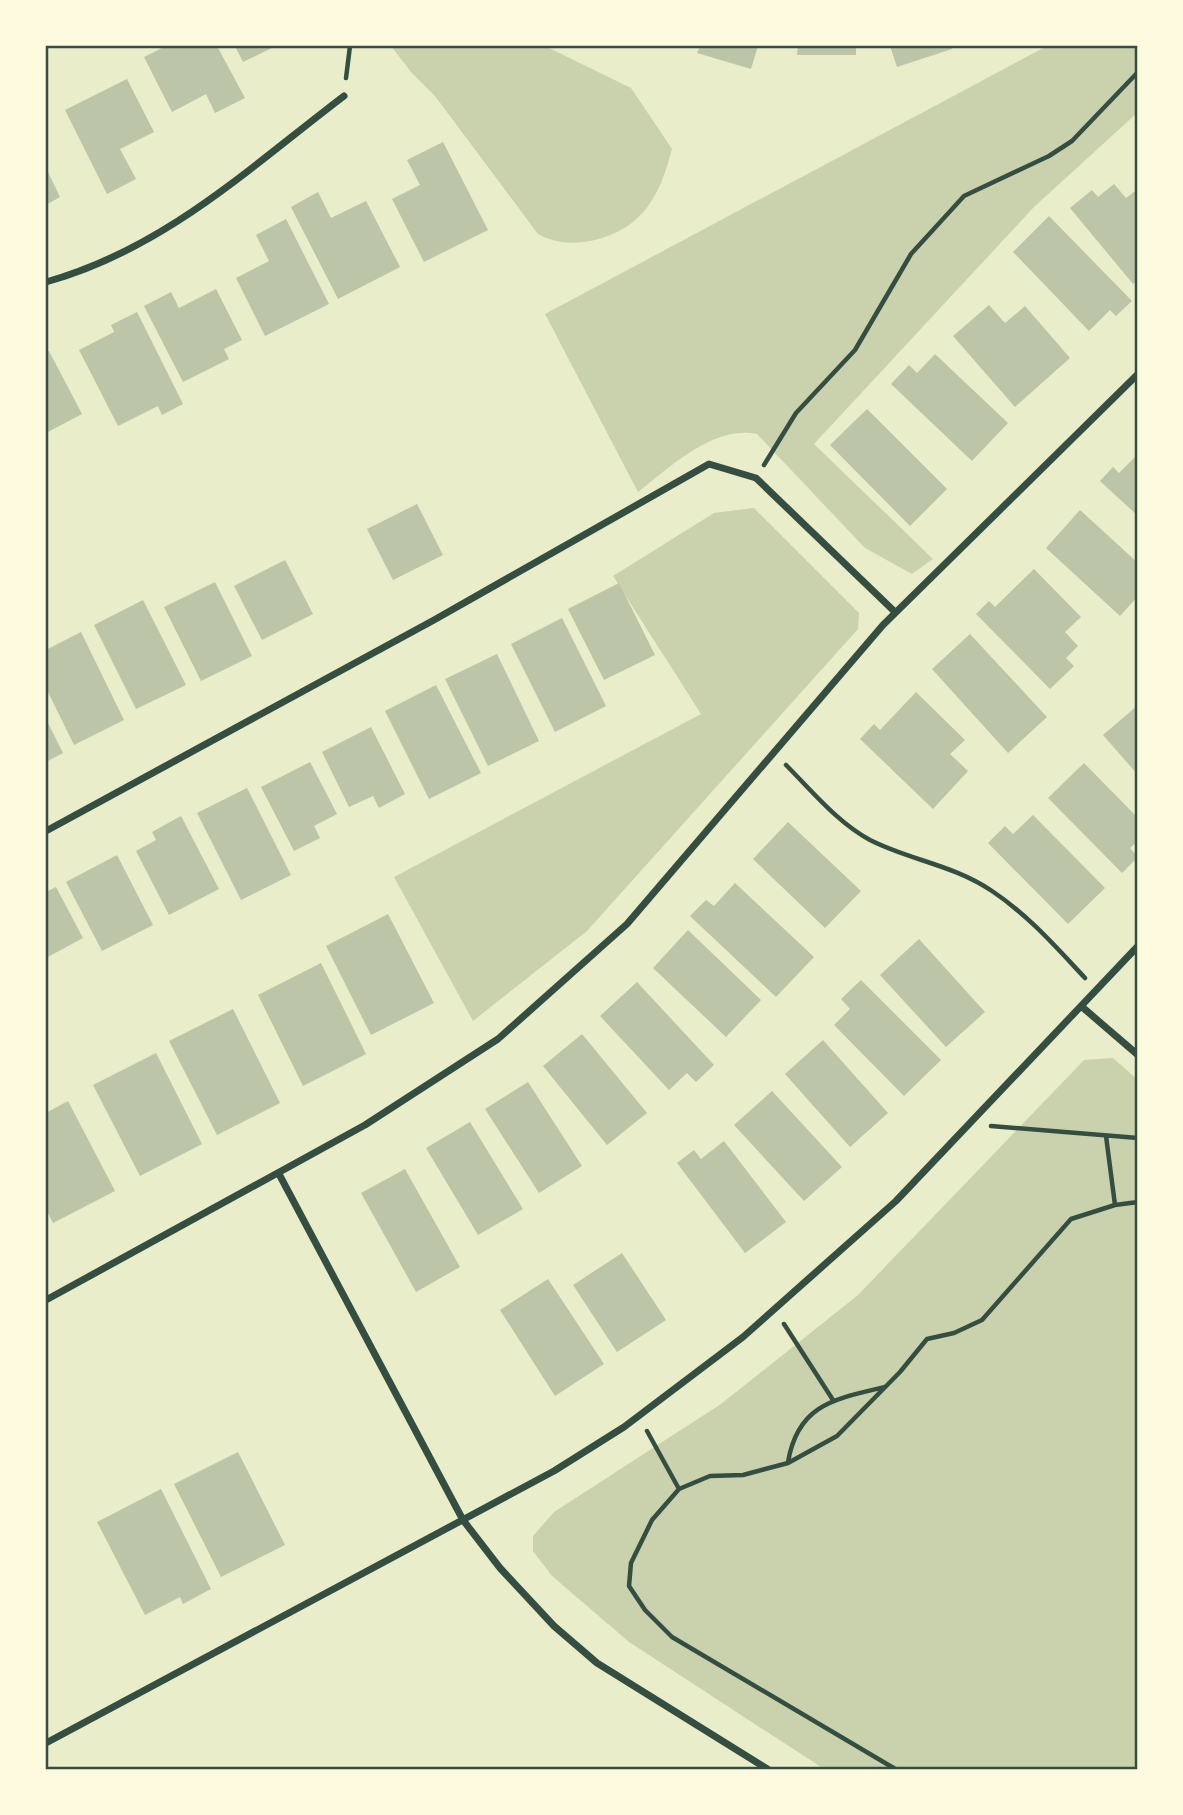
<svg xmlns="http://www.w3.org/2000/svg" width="1183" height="1815" viewBox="0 0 1183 1815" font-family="'IBM Plex Serif',serif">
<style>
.green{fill:#cad2ad}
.building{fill:#bcc5a7}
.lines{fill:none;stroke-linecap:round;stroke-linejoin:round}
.path{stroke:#344e41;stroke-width:4.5}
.minor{stroke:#344e41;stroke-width:7}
.neatline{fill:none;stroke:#344e41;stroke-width:2.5}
</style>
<rect width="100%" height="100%" fill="#e9edc9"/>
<path class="green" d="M 391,46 L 545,46 L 631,88 L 672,149 C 666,171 660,190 646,209 C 623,239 570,253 538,234 L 435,96 L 411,72 Z
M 1047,46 L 1137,46 L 1137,113 L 1034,207 L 814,444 L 933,559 L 912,574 L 865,548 L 757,434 C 714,425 670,467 638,492 L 545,314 Z
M 754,508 L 859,613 L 858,629 L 587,931 L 473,1021 L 394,877 L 701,714 L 613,576 L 714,513 Z
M 1113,1058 L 1137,1079 L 1137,1769 L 824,1769 L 629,1642 L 552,1576 L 533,1551 L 533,1536 L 554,1512 L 721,1404 L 858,1295 L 1084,1060 Z"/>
<path class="building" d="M 166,46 L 217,46 L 245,98 L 215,113 L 206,94 L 172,112 L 144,57 Z
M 235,46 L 276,46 L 243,62 Z
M 700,46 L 758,46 L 751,69 L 697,53 Z
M 798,46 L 856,46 L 856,55 L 797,55 Z
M 890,46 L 951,46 L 952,49 L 897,67 Z
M 127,79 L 154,132 L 120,149 L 136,179 L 107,194 L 65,110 Z
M 443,142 L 488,230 L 424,262 L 392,199 L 420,185 L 407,160 Z
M 46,168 L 60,197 L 46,205 Z
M 1114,184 L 1126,198 L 1138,189 L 1138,280 L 1133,284 L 1070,208 L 1092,190 L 1098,197 Z
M 318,192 L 331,218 L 366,201 L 400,267 L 338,299 L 291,207 Z
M 1049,216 L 1132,301 L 1116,316 L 1110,310 L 1089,331 L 1013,252 Z
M 286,219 L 329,304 L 265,336 L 236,278 L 269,261 L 256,235 Z
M 216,289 L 242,340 L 224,349 L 229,359 L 183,382 L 144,306 L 171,292 L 179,308 Z
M 989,305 L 1005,323 L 1025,306 L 1070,358 L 1015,407 L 953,336 Z
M 137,312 L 183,404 L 162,415 L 158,406 L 118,426 L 79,350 L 114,332 L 111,325 Z
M 49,351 L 82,414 L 46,433 L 46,352 Z
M 935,354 L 1008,423 L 972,461 L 891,384 L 909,365 L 917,373 Z
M 867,409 L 947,489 L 910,526 L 830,445 Z
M 1138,454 L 1138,516 L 1100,481 L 1113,467 L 1119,473 Z
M 417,504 L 443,555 L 393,580 L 367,529 Z
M 1080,510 L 1138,563 L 1138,596 L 1120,616 L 1046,548 Z
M 285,560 L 313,614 L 262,640 L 234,586 Z
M 1034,569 L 1081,617 L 1065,632 L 1078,646 L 1066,658 L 1074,666 L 1050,689 L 976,614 L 989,601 L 995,607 Z
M 215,582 L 252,656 L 201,681 L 164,607 Z
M 619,583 L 655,655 L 604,680 L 568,609 Z
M 143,600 L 186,685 L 136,709 L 94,625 Z
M 562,618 L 606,706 L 555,732 L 511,644 Z
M 81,632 L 124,720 L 74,745 L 46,688 L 46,650 Z
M 970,634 L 1047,717 L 1008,753 L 932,669 Z
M 497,654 L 539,741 L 488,766 L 445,679 Z
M 436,685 L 481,773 L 429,799 L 385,711 Z
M 916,692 L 965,740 L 950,754 L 968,771 L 933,809 L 860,739 L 874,724 L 880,730 Z
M 1138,705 L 1138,775 L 1103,735 Z
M 46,719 L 63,753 L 46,762 Z
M 371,727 L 405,794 L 379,808 L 373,796 L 349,807 L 322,752 Z
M 310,762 L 337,814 L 314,826 L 320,838 L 294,851 L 261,787 Z
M 1084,763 L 1138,818 L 1138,841 L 1130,848 L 1138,857 L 1122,873 L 1048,798 Z
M 247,788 L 291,875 L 241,900 L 197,813 Z
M 1033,815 L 1105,888 L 1068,924 L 988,843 L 1005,826 L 1013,834 Z
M 181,816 L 219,889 L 169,915 L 136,851 L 156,840 L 152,832 Z
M 788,822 L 861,891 L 825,928 L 753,859 Z
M 117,855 L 153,925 L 102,951 L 66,882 Z
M 735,883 L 814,957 L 776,997 L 690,916 L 706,900 L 714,906 Z
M 56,887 L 83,938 L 46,958 L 46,892 Z
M 388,914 L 434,1003 L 371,1035 L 326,946 Z
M 688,930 L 761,1000 L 726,1037 L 653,968 Z
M 919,939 L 985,1012 L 946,1047 L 880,975 Z
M 321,963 L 366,1054 L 303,1086 L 258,995 Z
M 861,980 L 941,1060 L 904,1096 L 834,1025 L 850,1009 L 841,999 Z
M 637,982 L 714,1065 L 696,1082 L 687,1073 L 669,1090 L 600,1016 Z
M 233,1009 L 280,1103 L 217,1135 L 169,1041 Z
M 582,1034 L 647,1113 L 607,1145 L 543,1066 Z
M 823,1040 L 888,1113 L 850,1147 L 785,1074 Z
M 156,1053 L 202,1144 L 140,1176 L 93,1085 Z
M 528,1082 L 582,1166 L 539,1193 L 485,1109 Z
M 772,1091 L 842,1167 L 804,1201 L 734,1125 Z
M 68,1101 L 115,1191 L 53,1223 L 46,1209 L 46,1113 Z
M 470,1122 L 523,1209 L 478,1235 L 426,1148 Z
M 724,1141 L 786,1222 L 745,1253 L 677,1163 L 694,1150 L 701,1159 Z
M 405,1169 L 460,1267 L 416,1292 L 361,1193 Z
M 622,1253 L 666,1320 L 617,1352 L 573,1285 Z
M 548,1279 L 604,1364 L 555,1396 L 500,1310 Z
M 238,1452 L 285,1545 L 221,1577 L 174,1484 Z
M 161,1489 L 211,1589 L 183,1604 L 180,1597 L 145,1615 L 97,1522 Z"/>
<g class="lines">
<path class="path" d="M 346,78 L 350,46
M 764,465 L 796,413 L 855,350 L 911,254 L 964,196 L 1049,156 L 1072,141 L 1138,72
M 786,765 C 812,791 837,822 870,840 C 909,860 954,865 992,891 C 1028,915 1056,947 1085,978
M 991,1126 L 1138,1138
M 1106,1136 L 1115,1205
M 784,1324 L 833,1400
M 647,1431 L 679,1489
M 788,1462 C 798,1404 835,1399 885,1387
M 897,1770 L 672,1637 L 645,1610 L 629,1586 L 631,1563 L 652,1520 L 679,1489 L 710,1476 L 743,1475 L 788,1463 L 837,1436 L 900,1372 L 927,1339 L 954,1333 L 982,1320 L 1071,1219 L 1115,1205 L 1138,1202"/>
<path class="minor" d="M 46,282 C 164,249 248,169 344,96
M 46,831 L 434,620 L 709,464 L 756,478 L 895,612
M 1081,1006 L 1138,1055
M 279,1174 L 463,1520 L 500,1568 L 554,1626 L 597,1663 L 769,1770
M 46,1300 L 365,1125 L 498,1039 L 627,924 L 883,625 L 1138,374
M 46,1743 L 554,1471 L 624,1427 L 743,1337 L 896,1201 L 1138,946"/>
</g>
<rect width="1183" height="1815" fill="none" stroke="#fefae0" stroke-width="94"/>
<rect x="47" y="47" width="1089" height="1721" class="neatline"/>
</svg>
